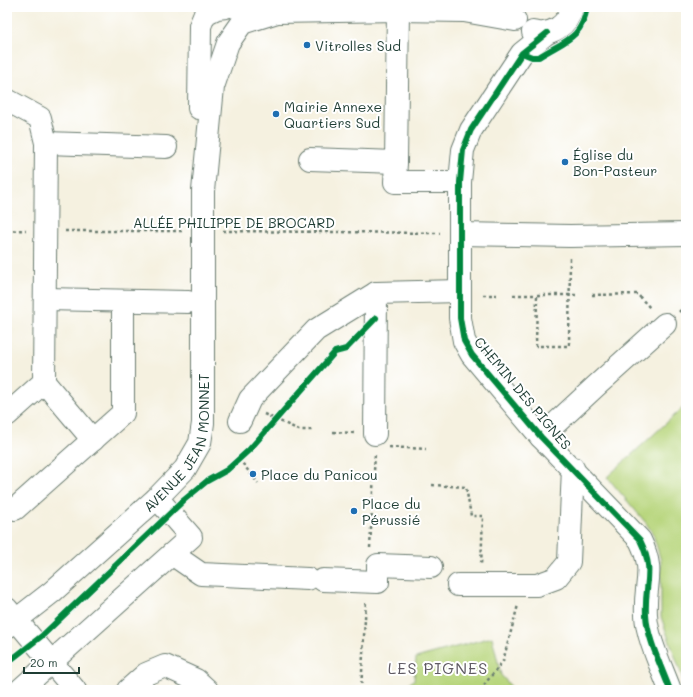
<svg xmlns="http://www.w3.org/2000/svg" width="693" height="697" viewBox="0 0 693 697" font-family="Mali,sans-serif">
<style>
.green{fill:#b7d57c;stroke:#6b8958}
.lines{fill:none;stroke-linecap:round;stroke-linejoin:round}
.minor-casing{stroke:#6a7c70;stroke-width:24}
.path{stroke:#6a7c70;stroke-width:2.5;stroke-dasharray:3 3;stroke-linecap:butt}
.minor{stroke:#fff;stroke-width:22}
.cycleway-casing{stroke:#fff;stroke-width:8}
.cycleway{stroke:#00873e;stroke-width:6}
.poi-dot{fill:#1f6fb2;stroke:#fff;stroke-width:1.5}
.labels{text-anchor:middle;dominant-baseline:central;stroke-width:4;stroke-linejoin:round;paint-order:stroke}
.poi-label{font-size:14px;fill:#1f3d34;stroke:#fff;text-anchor:start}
.street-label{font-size:14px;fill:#1f3d34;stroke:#fff}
.quarter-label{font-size:16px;letter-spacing:1px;fill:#605b64;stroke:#fff}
</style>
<rect width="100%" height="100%" fill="#fff"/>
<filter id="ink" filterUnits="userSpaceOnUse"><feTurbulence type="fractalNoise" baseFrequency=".025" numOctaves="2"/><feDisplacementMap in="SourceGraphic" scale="8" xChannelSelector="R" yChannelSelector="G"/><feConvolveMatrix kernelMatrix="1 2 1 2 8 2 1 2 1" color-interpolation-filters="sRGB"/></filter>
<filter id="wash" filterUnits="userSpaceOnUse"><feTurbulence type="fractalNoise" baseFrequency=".012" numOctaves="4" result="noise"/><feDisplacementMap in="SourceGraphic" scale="16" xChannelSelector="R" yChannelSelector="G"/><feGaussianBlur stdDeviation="0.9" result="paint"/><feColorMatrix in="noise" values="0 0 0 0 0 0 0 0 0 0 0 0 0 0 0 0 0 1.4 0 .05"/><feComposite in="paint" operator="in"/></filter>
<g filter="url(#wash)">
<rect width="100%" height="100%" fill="#f5f1e0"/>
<path class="green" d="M 686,405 L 686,687 L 661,617 L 661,561 L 653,534 L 646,523 L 607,477 Z
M 492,637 L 501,675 L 514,690 L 400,690 L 414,680 L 416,658 Z"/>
</g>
<g filter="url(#ink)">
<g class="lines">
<defs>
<g id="minor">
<path d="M 235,7 L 277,12 L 398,10 L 464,11 L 515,20"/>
<path d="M 533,32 C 551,37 568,25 572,7"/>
<path d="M 547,33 L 522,53 L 471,130 L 463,150 L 460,182 L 460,318 L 464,341 L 472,355 L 541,437 L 640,540 C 656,573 644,582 646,615 C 647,638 662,668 670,690"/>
<path d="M 7,100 L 40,118 L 46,143 L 44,382 L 7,415"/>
<path d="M 199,108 L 200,26 L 205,14 L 217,8 L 226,7"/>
<path d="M 46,143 L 166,147"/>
<path d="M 310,159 L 396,162 L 398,10"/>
<path d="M 396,162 L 395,182 L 460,182"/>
<path d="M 460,234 L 570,236 L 686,234"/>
<path d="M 46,299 L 188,302"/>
<path d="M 44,382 L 93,440"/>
<path d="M 240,421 L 250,399 L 316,330 L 376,293 L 460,291"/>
<path d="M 375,434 L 376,293"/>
<path d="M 541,437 L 596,386 L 665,324"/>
<path d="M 15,509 L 123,413 L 123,301"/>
<path d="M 172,554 L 201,574 L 308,579"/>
<path d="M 323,580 L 378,582 L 378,565 L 431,567"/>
<path d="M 458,585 L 537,585 L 556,578 L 569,562 L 573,468"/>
<path d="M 7,609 L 75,690"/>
<path id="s1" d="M 7,627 L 52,592 L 157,498 L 185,469 L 200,443 L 203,423 L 203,191 L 213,87 L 228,43 L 242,23 L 277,12"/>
<path d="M 20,690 L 191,537 L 157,498"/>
<path d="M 128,690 L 146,674 L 165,666 L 196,680 L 207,690"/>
</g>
</defs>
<use href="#minor" class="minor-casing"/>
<path class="path" d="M 7,231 L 26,230
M 65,231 L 182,231
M 223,231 L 440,233
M 483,295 L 497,295
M 513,295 L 576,295
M 592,295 L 637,294 L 651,309
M 537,296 L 536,346 L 569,346 L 570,256
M 679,312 L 686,305
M 264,414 L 299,430 L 313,430
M 333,432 L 355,433
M 389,447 L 426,449
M 239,459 L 258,483
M 432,485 L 466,487 L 471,516 L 483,516 L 481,566
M 370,548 L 375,453
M 361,690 L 366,601
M 480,690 L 503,661 L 518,605"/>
<use href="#minor" class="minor"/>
<defs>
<path id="cycleway" d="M 547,33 L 522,53 L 471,130 L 463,150 L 460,182 L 460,318 L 464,341 L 472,355 L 541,437 L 640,540 C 656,573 644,582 646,615 C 647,638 662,668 670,690
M 522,53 L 532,57 L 539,57 C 564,41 582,39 587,7
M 7,663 L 43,635 L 184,500 L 207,481 L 227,470 L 249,450 L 335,352 L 346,349 L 376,318"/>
</defs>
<use href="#cycleway" class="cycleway-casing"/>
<use href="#cycleway" class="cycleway"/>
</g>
</g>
<g class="poi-dot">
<circle cx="307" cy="45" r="4"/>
<circle cx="276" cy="114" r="4"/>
<circle cx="565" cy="162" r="4"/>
<circle cx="253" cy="474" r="4"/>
<circle cx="354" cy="511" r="4"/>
</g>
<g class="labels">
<g class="poi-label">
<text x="315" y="45">Vitrolles Sud</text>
<text x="284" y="106">Mairie Annexe<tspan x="284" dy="16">Quartiers Sud</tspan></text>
<text x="573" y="154">Église du<tspan x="573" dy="16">Bon-Pasteur</tspan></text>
<text x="261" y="474">Place du Panicou</text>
<text x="362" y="503">Place du<tspan x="362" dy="16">Pérussié</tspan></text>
</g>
<g class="street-label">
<text x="234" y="222">ALLÉE PHILIPPE DE BROCARD</text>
<text transform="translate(523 393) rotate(50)">CHEMIN DES PIGNES</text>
<text stroke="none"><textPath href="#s1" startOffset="260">AVENUE JEAN MONNET</textPath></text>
</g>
<g class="quarter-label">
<text x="438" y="667">LES PIGNES</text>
</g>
</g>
<rect width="693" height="697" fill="none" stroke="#fff" stroke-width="24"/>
<path d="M24 667v6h55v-6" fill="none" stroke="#1f3d34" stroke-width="2"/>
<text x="30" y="667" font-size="12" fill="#1f3d34" stroke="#ffffff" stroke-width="3" paint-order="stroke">20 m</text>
</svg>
